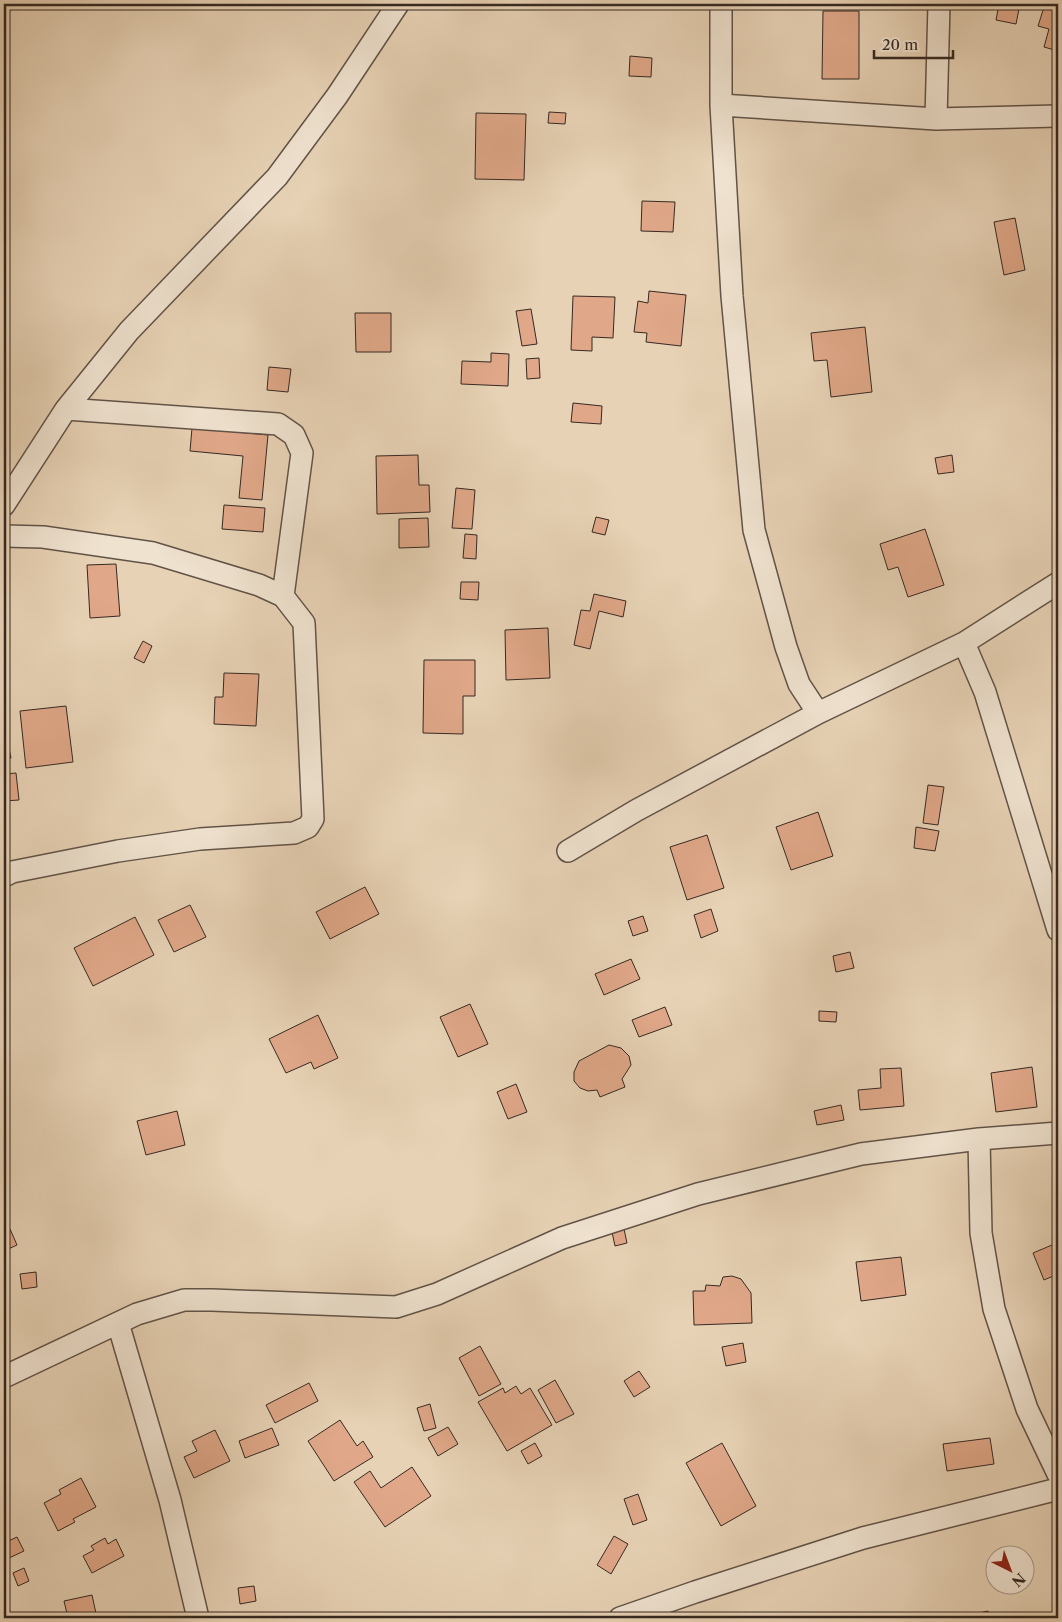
<svg xmlns="http://www.w3.org/2000/svg" width="1062" height="1622" viewBox="0 0 1062 1622" font-family="'Libre Caslon Text',serif">
<style>
.building{fill:#e0a889;stroke:#362923}
.lines{fill:none;stroke-linecap:round;stroke-linejoin:round}
.street-casing{stroke:#625348;stroke-width:24}
.street{stroke:#efe2cf;stroke-width:21}
</style>
<rect width="100%" height="100%" fill="#e7d2b5"/>
<filter id="stains"><feTurbulence type="fractalNoise" baseFrequency=".004" numOctaves="4"/><feColorMatrix values="0 0 0 0 .2 0 0 0 0 .09 0 0 0 0 .02 0 0 0 .5 -.17"/></filter>
<radialGradient id="worn" r=".72"><stop offset=".6" stop-color="#630" stop-opacity="0"/><stop offset="1" stop-color="#630" stop-opacity=".3"/></radialGradient>
<path class="building" d="M 999,4 L 1020,4 L 1016,24 L 996,20 Z
M 1045,4 L 1058,4 L 1058,51 L 1044,47 L 1049,29 L 1038,26 Z
M 823,11 L 859,11 L 859,79 L 822,79 Z
M 630,56 L 652,58 L 651,77 L 629,76 Z
M 549,112 L 566,113 L 565,124 L 548,123 Z
M 476,113 L 526,114 L 524,180 L 475,179 Z
M 642,201 L 675,202 L 673,232 L 641,231 Z
M 1015,218 L 1025,270 L 1004,275 L 994,222 Z
M 649,291 L 686,295 L 681,346 L 646,342 L 647,333 L 634,332 L 638,301 L 648,303 Z
M 573,296 L 615,297 L 613,338 L 592,337 L 592,351 L 571,350 Z
M 531,309 L 537,344 L 522,346 L 516,311 Z
M 355,313 L 391,313 L 391,352 L 356,352 Z
M 865,327 L 872,392 L 831,397 L 827,360 L 814,361 L 811,333 Z
M 491,353 L 509,354 L 508,386 L 461,384 L 462,361 L 491,362 Z
M 539,358 L 540,378 L 527,379 L 526,359 Z
M 269,367 L 291,369 L 288,392 L 267,390 Z
M 573,403 L 602,406 L 601,424 L 571,422 Z
M 192,428 L 268,435 L 262,500 L 239,498 L 243,456 L 190,451 Z
M 418,455 L 419,485 L 429,485 L 430,512 L 377,514 L 376,456 Z
M 952,455 L 954,472 L 938,474 L 935,458 Z
M 456,488 L 475,490 L 472,529 L 452,528 Z
M 224,505 L 265,508 L 263,532 L 222,529 Z
M 596,517 L 609,520 L 605,535 L 592,532 Z
M 428,518 L 429,547 L 399,548 L 399,519 Z
M 925,529 L 944,585 L 908,597 L 898,567 L 888,570 L 880,544 Z
M 465,534 L 477,535 L 476,559 L 463,558 Z
M 116,564 L 120,616 L 90,618 L 87,565 Z
M 461,582 L 479,582 L 478,600 L 460,599 Z
M 594,594 L 626,601 L 623,617 L 599,611 L 590,649 L 574,645 L 581,610 L 590,611 Z
M 548,628 L 550,678 L 506,680 L 505,630 Z
M 143,641 L 152,646 L 144,663 L 134,658 Z
M 424,660 L 475,660 L 475,696 L 463,696 L 463,734 L 423,733 Z
M 224,673 L 259,674 L 256,726 L 214,724 L 215,697 L 223,697 Z
M 66,706 L 73,762 L 26,768 L 20,711 Z
M 4,739 L 7,739 L 11,758 L 4,759 Z
M 16,773 L 19,800 L 4,801 L 4,774 Z
M 928,785 L 944,787 L 938,825 L 923,823 Z
M 818,812 L 833,856 L 791,870 L 776,827 Z
M 916,827 L 939,831 L 935,851 L 914,848 Z
M 707,835 L 724,888 L 687,900 L 670,847 Z
M 365,887 L 379,914 L 330,939 L 316,912 Z
M 190,905 L 206,937 L 174,952 L 158,920 Z
M 711,909 L 718,931 L 701,938 L 694,915 Z
M 643,916 L 648,931 L 633,936 L 628,921 Z
M 135,917 L 154,955 L 93,986 L 74,948 Z
M 850,952 L 854,968 L 836,972 L 833,956 Z
M 631,959 L 640,979 L 604,995 L 595,974 Z
M 470,1004 L 488,1044 L 458,1057 L 440,1017 Z
M 665,1007 L 672,1025 L 639,1037 L 632,1020 Z
M 819,1011 L 837,1012 L 836,1022 L 819,1021 Z
M 318,1015 L 338,1058 L 314,1069 L 311,1062 L 286,1073 L 269,1039 Z
M 609,1045 L 621,1048 L 629,1056 L 631,1065 L 622,1079 L 625,1087 L 600,1097 L 597,1090 L 588,1091 L 580,1088 L 574,1081 L 574,1072 L 579,1061 Z
M 1032,1067 L 1037,1107 L 996,1112 L 991,1073 Z
M 901,1068 L 904,1106 L 860,1110 L 858,1090 L 881,1088 L 880,1069 Z
M 516,1084 L 527,1112 L 508,1119 L 497,1092 Z
M 841,1105 L 844,1120 L 817,1125 L 814,1111 Z
M 177,1111 L 185,1145 L 146,1155 L 137,1121 Z
M 10,1229 L 17,1245 L 4,1251 L 4,1232 Z
M 624,1229 L 627,1243 L 615,1246 L 612,1232 Z
M 1052,1245 L 1056,1254 L 1058,1253 L 1058,1274 L 1044,1280 L 1033,1253 Z
M 901,1257 L 906,1295 L 861,1301 L 856,1262 Z
M 36,1272 L 37,1287 L 22,1289 L 20,1274 Z
M 732,1276 L 741,1279 L 751,1293 L 752,1323 L 694,1325 L 693,1291 L 705,1291 L 706,1285 L 720,1286 L 723,1277 Z
M 743,1343 L 746,1362 L 726,1366 L 722,1347 Z
M 480,1346 L 501,1384 L 479,1396 L 459,1358 Z
M 639,1371 L 650,1387 L 634,1397 L 624,1381 Z
M 555,1380 L 574,1414 L 556,1423 L 538,1390 Z
M 309,1383 L 318,1401 L 275,1423 L 266,1405 Z
M 516,1386 L 521,1394 L 530,1388 L 552,1425 L 507,1451 L 478,1402 L 503,1388 L 505,1393 Z
M 430,1404 L 436,1428 L 424,1431 L 417,1408 Z
M 340,1420 L 357,1446 L 363,1441 L 373,1457 L 334,1481 L 308,1441 Z
M 448,1427 L 458,1444 L 438,1456 L 428,1438 Z
M 272,1428 L 279,1445 L 245,1458 L 239,1441 Z
M 215,1430 L 230,1461 L 194,1478 L 184,1457 L 197,1451 L 192,1441 Z
M 990,1438 L 994,1464 L 947,1471 L 943,1444 Z
M 535,1443 L 542,1456 L 528,1464 L 521,1451 Z
M 722,1443 L 756,1506 L 721,1526 L 686,1463 Z
M 412,1467 L 431,1496 L 385,1527 L 354,1482 L 370,1471 L 381,1488 Z
M 81,1478 L 96,1507 L 73,1519 L 75,1522 L 58,1531 L 44,1503 L 61,1494 L 59,1490 Z
M 638,1494 L 647,1520 L 633,1525 L 624,1499 Z
M 614,1536 L 628,1544 L 611,1574 L 597,1565 Z
M 17,1537 L 24,1551 L 9,1558 L 4,1543 Z
M 105,1538 L 108,1544 L 116,1539 L 124,1556 L 92,1573 L 83,1556 L 94,1550 L 91,1546 Z
M 24,1568 L 29,1581 L 18,1586 L 13,1573 Z
M 254,1586 L 256,1601 L 240,1604 L 238,1588 Z
M 92,1595 L 97,1618 L 68,1618 L 64,1601 Z
M 988,1611 L 990,1618 L 961,1618 L 961,1617 Z"/>
<g class="lines">
<defs>
<path id="street" d="M 721,4 L 721,105 L 732,296 L 754,530 L 786,647 L 799,684 L 818,713 L 964,643 L 985,692 L 1058,930
M 721,105 L 936,119 L 1058,116
M 936,119 L 939,4
M 66,409 L 278,424 L 294,435 L 302,453 L 283,596
M 4,505 L 66,409 L 129,331 L 277,177 L 337,96 L 398,4
M 4,536 L 43,537 L 153,553 L 259,585 L 283,596 L 304,623 L 313,819 L 308,827 L 294,833 L 200,839 L 118,851 L 12,872 L 4,876
M 964,643 L 1058,583
M 568,851 L 637,810 L 818,713
M 979,1139 L 981,1233 L 994,1309 L 1027,1409 L 1058,1474
M 118,1323 L 170,1500 L 198,1618
M 4,1377 L 137,1314 L 184,1300 L 212,1300 L 396,1307 L 437,1294 L 562,1238 L 698,1194 L 861,1154 L 979,1139 L 1058,1133
M 620,1618 L 695,1592 L 863,1538 L 1058,1489"/>
</defs>
<use href="#street" class="street-casing"/>
<use href="#street" class="street"/>
</g>
<rect width="1062" height="1622" fill="none" stroke="#e7d2b5" stroke-width="20"/>
<rect x="5" y="5" width="1052" height="1612" fill="none" stroke="#362923" stroke-width="2.5"/>
<rect x="10" y="10" width="1042" height="1602" fill="none" stroke="#362923"/>
<g transform="translate(1010 1570) rotate(138)"><circle r="24" fill="#efe2cf" stroke="#a5988a"/>
<path d="M0-4L9 19L0 12L-9 19Z" fill="#8f2418"/>
<text y="-8" font-size="14" font-weight="bold" text-anchor="middle" fill="#362923">N</text>
</g>
<path d="M874 50v8h79v-8" fill="none" stroke="#362923" stroke-width="2.5"/>
<text x="882" y="50" font-size="15" fill="#362923" stroke="#efe2cf" stroke-width="4" paint-order="stroke">20 m</text>
<rect width="100%" height="100%" filter="url(#stains)"/>
<rect width="100%" height="100%" fill="url(#worn)"/>
</svg>
